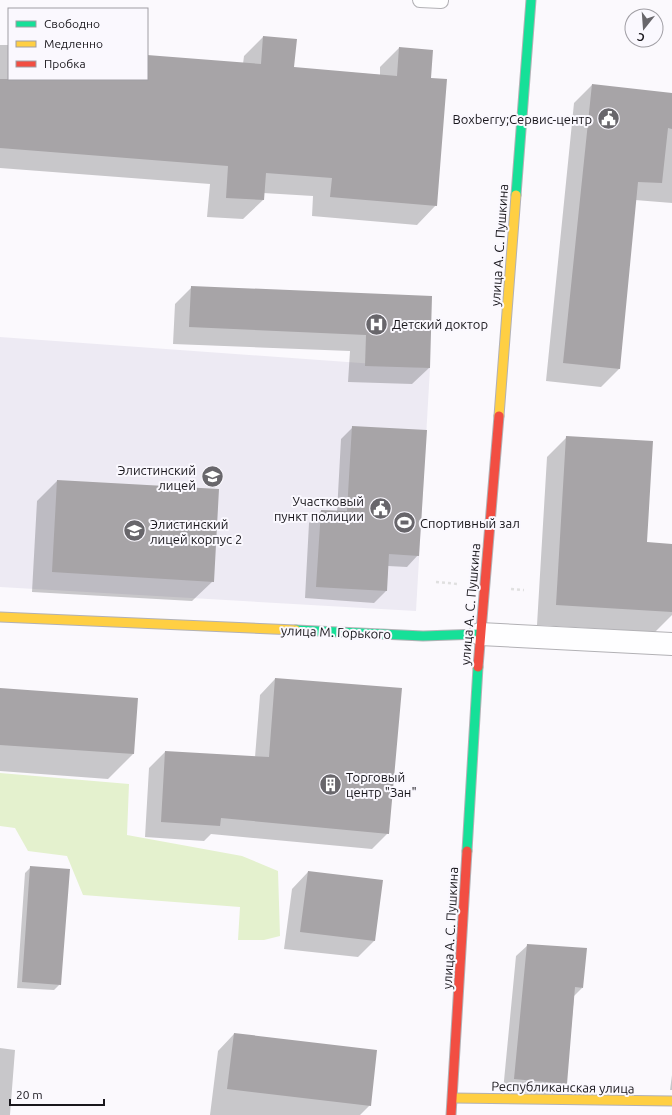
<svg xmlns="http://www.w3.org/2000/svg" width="672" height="1115" viewBox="0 0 672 1115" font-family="Ubuntu,sans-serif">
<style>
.built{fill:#edeaf3}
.green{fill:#e4f1ce}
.shadow{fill:#0003}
.building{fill:#a7a4a7}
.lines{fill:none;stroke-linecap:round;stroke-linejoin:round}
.lane-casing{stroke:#b2b1b5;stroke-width:16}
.street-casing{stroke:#b2b1b5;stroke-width:24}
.fast-casing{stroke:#b2b1b5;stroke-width:11}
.slow-casing{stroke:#b2b1b5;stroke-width:11}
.jam-casing{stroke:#b2b1b5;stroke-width:11}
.path{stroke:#e0e0e0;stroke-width:2.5;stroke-dasharray:3 3;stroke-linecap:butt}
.lane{stroke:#fefeff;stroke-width:14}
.street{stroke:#fefeff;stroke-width:22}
.fast{stroke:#16e098;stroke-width:9}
.slow{stroke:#ffcf43;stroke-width:9}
.jam{stroke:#f24e42;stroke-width:9}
.labels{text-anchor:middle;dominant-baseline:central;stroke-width:4;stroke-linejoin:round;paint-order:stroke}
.poi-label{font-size:13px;fill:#19171c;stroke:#faf8fe;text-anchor:start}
.street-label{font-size:13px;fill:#19171c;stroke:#faf8fe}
</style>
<rect width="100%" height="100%" fill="#fbf9fd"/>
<path class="built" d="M 0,337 L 430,368 L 416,611 L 0,587 Z"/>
<path class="green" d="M 0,773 L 129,784 L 127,835 L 242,856 L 278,871 L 280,936 L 264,940 L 238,940 L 240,907 L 83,895 L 67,856 L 28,851 L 15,828 L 0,826 Z"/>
<path class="shadow" d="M 263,37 L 293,68 L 380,75 L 380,67 L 399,48 L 430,79 L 436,205 L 417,225 L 312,216 L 313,196 L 263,193 L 263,200 L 243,219 L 207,217 L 210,184 L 0,168 L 0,45 L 9,45 L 9,79 L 147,79 L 147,56 L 243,64 L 244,56 Z
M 592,85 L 672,94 L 672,203 L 635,200 L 619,369 L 601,387 L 546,381 L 574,103 Z
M 191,288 L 431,297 L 429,368 L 412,384 L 348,382 L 350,351 L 173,344 L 175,304 Z
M 353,427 L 418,555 L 407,567 L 388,566 L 386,591 L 374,603 L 305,598 L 309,523 L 321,511 L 337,512 L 341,439 Z
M 567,437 L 646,543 L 672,545 L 672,615 L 655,632 L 537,625 L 547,457 Z
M 57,481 L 213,581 L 192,601 L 32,592 L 37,501 Z
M 275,679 L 388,833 L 372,849 L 211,834 L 204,841 L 145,837 L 149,768 L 165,752 L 255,757 L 260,695 Z
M 0,689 L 136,699 L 133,754 L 108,779 L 0,771 Z
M 31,867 L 60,984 L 54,990 L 17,988 L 25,873 Z
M 308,872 L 375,940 L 358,957 L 284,949 L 292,889 Z
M 528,945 L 582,988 L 574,996 L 566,1083 L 555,1095 L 503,1091 L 516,956 Z
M 234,1034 L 370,1105 L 360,1115 L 210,1115 L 218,1051 Z
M 0,1048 L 15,1050 L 10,1115 L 0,1115 Z
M 672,1075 L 672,1090 L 670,1090 Z"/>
<path class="building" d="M 263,36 L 297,39 L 294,67 L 397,76 L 399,47 L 433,50 L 431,78 L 447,79 L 437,206 L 330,197 L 332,178 L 266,173 L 264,200 L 226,198 L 228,166 L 0,148 L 0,79 L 147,79 L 147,55 L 261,64 Z
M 592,84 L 672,93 L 672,129 L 668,128 L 662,183 L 638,182 L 620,369 L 563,363 Z
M 191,286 L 432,296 L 430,368 L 365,366 L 366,335 L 189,327 Z
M 352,426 L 427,430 L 419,556 L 389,554 L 387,591 L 316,587 L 321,510 L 347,511 Z
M 566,436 L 653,441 L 647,542 L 672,544 L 672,612 L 556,605 Z
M 57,480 L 219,489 L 214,582 L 52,572 Z
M 275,678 L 402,688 L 389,834 L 221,818 L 220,826 L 161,822 L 165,751 L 269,757 Z
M 0,688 L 138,698 L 134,754 L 0,745 Z
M 30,866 L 70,869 L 61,985 L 22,982 Z
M 308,871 L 383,880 L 375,941 L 300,932 Z
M 527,944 L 587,948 L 583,988 L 575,987 L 567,1084 L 514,1079 Z
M 234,1033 L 377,1050 L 371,1106 L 227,1089 Z"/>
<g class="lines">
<defs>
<path id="lane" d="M 420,0 L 441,1"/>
<path id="street" d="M 480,634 L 672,644"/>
<path id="fast" d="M 516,195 L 531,0
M 296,630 L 423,636 L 480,634
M 467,851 L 478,667"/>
<path id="slow" d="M 499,416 L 516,195
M 0,617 L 296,630
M 453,1098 L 672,1101"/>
<path id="jam" d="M 478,667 L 499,416
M 451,1115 L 467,851"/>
</defs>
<use href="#lane" class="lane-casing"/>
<use href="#street" class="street-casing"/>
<use href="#fast" class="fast-casing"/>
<use href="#slow" class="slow-casing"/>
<use href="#jam" class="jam-casing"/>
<path class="path" d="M 436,582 L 458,584
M 511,589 L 524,590"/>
<use href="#lane" class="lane"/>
<use href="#street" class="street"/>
<use href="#fast" class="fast"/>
<use href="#slow" class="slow"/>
<use href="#jam" class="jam"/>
</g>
<defs>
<symbol id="civic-disc" viewBox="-11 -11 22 22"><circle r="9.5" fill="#68666b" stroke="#faf8fe"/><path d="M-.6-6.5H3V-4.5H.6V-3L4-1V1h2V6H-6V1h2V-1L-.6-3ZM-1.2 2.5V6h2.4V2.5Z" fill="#fff"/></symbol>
<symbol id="hospital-disc" viewBox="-11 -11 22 22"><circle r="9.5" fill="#68666b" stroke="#faf8fe"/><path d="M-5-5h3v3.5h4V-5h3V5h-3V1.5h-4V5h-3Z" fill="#fff"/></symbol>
<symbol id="school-disc" viewBox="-11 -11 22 22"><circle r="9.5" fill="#68666b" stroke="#faf8fe"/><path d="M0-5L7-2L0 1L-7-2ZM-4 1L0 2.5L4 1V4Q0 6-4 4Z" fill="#fff"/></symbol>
<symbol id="stadium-disc" viewBox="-11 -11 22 22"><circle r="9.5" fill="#68666b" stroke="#faf8fe"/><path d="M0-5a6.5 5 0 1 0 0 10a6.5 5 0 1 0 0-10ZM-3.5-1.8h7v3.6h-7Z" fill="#fff"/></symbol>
<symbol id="building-disc" viewBox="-11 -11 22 22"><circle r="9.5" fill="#68666b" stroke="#faf8fe"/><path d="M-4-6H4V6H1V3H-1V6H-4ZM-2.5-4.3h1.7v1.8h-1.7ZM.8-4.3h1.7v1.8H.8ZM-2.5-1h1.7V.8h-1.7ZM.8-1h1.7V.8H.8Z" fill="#fff"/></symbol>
</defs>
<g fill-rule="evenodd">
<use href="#civic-disc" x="596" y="106" width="25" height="25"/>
<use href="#hospital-disc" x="364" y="312" width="25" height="25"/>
<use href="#school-disc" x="200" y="464" width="25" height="25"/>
<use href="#civic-disc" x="368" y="496" width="25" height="25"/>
<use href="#stadium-disc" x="392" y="510" width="25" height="25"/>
<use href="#school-disc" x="122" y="518" width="25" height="25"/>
<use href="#building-disc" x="318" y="772" width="25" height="25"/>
</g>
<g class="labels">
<g class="poi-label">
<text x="592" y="119" text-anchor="end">Boxberry;Сервис-центр</text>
<text x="392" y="324">Детский доктор</text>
<text x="196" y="470" text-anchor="end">Элистинский<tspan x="196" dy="15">лицей</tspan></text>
<text x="364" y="501" text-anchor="end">Участковый<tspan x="364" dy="15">пункт полиции</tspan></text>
<text x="420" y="523">Спортивный зал</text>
<text x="150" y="524">Элистинский<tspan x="150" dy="15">лицей корпус 2</tspan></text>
<text x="346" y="777">Торговый<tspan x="346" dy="15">центр "Зан"</tspan></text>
</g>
<g class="street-label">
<text transform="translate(499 245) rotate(-86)">улица А. С. Пушкина</text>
<text transform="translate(470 604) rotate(-85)">улица А. С. Пушкина</text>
<text transform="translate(336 632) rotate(2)">улица М. Горького</text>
<text transform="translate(450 928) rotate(-87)">улица А. С. Пушкина</text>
<text transform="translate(563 1087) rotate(1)">Республиканская улица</text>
</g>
</g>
<rect x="8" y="8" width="140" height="72" fill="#faf8fe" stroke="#a09ea4"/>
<rect x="16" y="21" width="20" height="6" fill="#16e098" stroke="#a09ea4"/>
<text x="44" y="28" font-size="12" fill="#19171c">Свободно</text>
<rect x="16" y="41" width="20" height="6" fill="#ffcf43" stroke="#a09ea4"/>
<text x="44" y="48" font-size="12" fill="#19171c">Медленно</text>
<rect x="16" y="61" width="20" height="6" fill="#f24e42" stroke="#a09ea4"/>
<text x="44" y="68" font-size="12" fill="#19171c">Пробка</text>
<g transform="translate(644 28) rotate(197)"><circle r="19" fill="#faf8fe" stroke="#a09ea4"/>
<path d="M0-3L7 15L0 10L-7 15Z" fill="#68666b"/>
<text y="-6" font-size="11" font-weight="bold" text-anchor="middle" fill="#19171c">С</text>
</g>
<path d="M10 1099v6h94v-6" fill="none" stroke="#19171c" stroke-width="2"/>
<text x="16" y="1099" font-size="12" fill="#19171c" stroke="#faf8fe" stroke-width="3" paint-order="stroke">20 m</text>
</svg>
